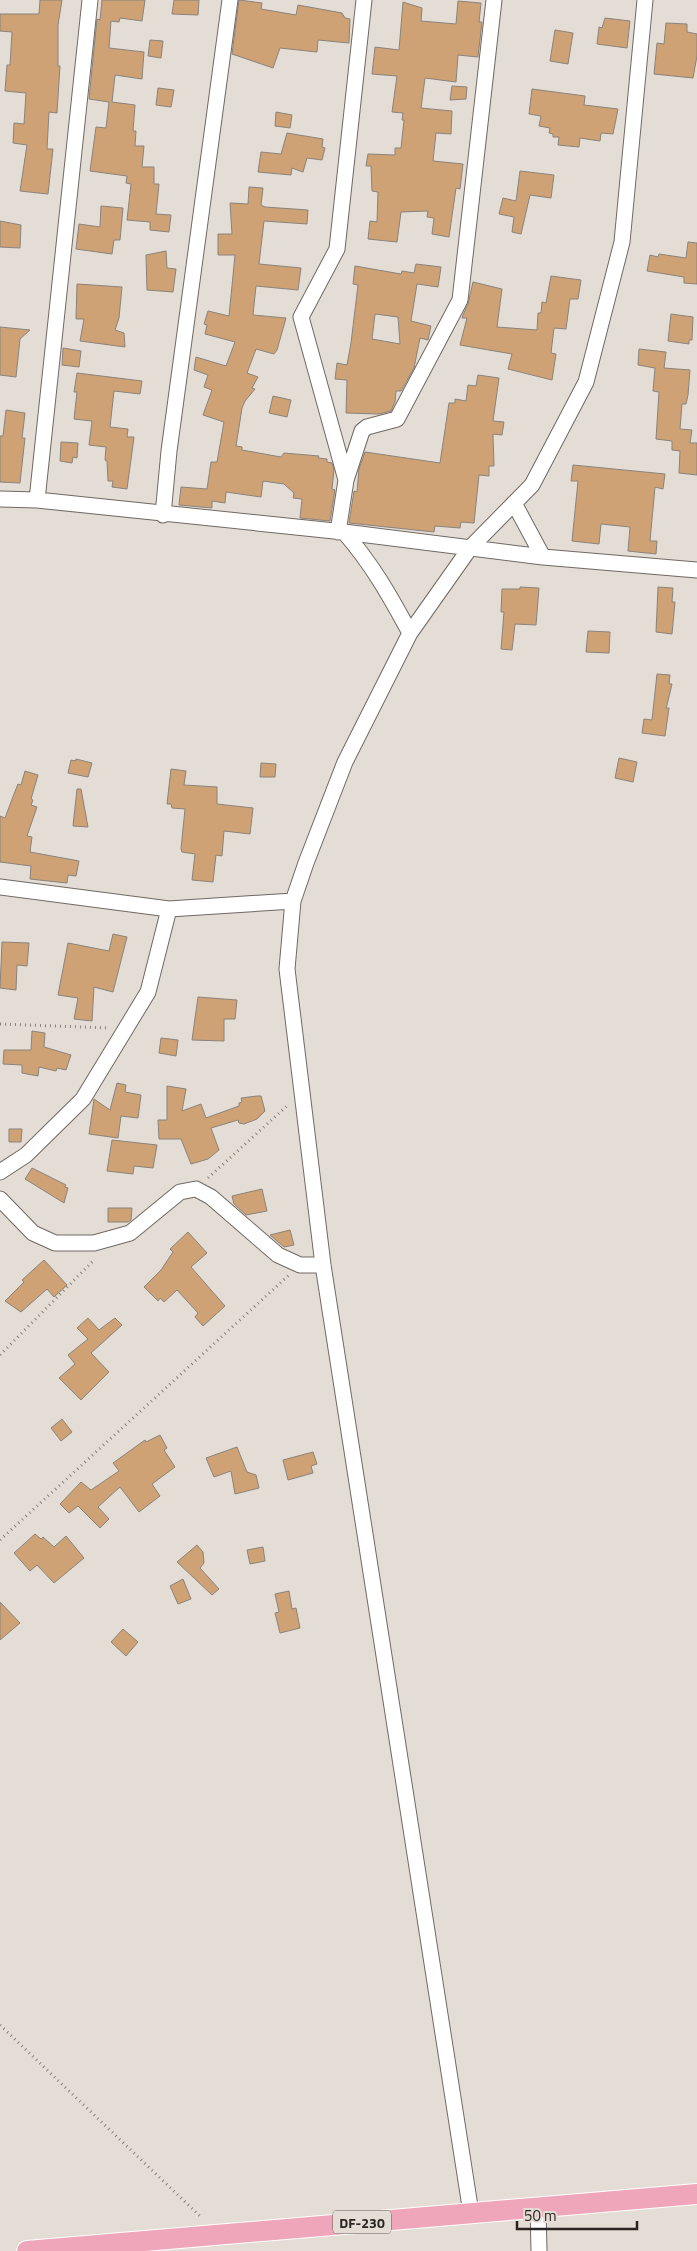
<svg xmlns="http://www.w3.org/2000/svg" width="697" height="2251" viewBox="0 0 697 2251" font-family="'Titillium Web',sans-serif">
<style>
.building{fill:#cea274;stroke:#8a837c;fill-rule:evenodd}
.lines{fill:none;stroke-linecap:round;stroke-linejoin:round}
.minor-casing{stroke:#706963;stroke-width:17}
.major-casing{stroke:#fff;stroke-width:22}
.path{stroke:#87827c;stroke-width:3;stroke-dasharray:1 4;stroke-linecap:butt}
.minor{stroke:#fff;stroke-width:15}
.major{stroke:#efa6ba;stroke-width:20}
.labels{text-anchor:middle;dominant-baseline:central;stroke-width:4.5;stroke-linejoin:round;paint-order:stroke}
.shield{fill:#e4ddd5;stroke:#605c58;stroke-width:1}
.shield-label{font-size:14px;font-weight:bold;fill:#282522}
</style>
<rect width="100%" height="100%" fill="#e4ddd5"/>
<path class="building" d="M 40,0 L 62,0 L 58,25 L 58,66 L 60,66 L 57,113 L 49,112 L 47,149 L 53,149 L 48,194 L 20,191 L 27,145 L 13,143 L 14,123 L 24,124 L 26,93 L 5,91 L 7,65 L 10,65 L 12,32 L 0,31 L 0,14 L 39,14 Z
M 102,0 L 145,0 L 142,21 L 120,18 L 119,22 L 111,21 L 109,48 L 144,52 L 142,79 L 115,75 L 112,102 L 135,105 L 133,131 L 136,131 L 135,146 L 144,146 L 142,167 L 154,167 L 154,184 L 159,184 L 156,214 L 171,215 L 169,232 L 150,230 L 150,222 L 127,220 L 131,184 L 126,183 L 127,176 L 90,171 L 96,127 L 106,128 L 109,102 L 89,99 L 97,19 L 100,20 Z
M 174,0 L 199,0 L 198,15 L 172,14 Z
M 239,0 L 262,3 L 261,9 L 296,15 L 298,5 L 342,13 L 345,18 L 350,19 L 349,43 L 318,40 L 317,52 L 280,48 L 273,68 L 232,54 Z
M 458,1 L 481,3 L 479,22 L 482,22 L 478,57 L 458,55 L 456,82 L 425,78 L 421,108 L 452,111 L 451,134 L 436,133 L 433,161 L 463,164 L 460,189 L 456,188 L 449,237 L 432,234 L 434,218 L 427,217 L 428,211 L 401,212 L 397,242 L 368,239 L 370,221 L 377,222 L 378,192 L 372,191 L 371,166 L 366,166 L 368,154 L 395,155 L 395,148 L 401,148 L 404,120 L 402,120 L 403,113 L 392,112 L 397,76 L 372,74 L 375,47 L 399,50 L 403,2 L 422,8 L 421,21 L 456,24 Z
M 605,18 L 630,21 L 627,48 L 597,44 L 599,27 L 602,28 Z
M 666,23 L 687,24 L 687,32 L 697,34 L 697,56 L 693,78 L 654,74 L 657,43 L 664,44 Z
M 555,30 L 573,33 L 568,64 L 550,61 Z
M 150,40 L 163,41 L 161,58 L 148,56 Z
M 452,86 L 467,87 L 466,99 L 450,100 Z
M 158,88 L 174,90 L 171,107 L 156,105 Z
M 532,89 L 585,96 L 584,105 L 618,109 L 613,134 L 601,133 L 600,141 L 580,138 L 579,147 L 558,145 L 559,137 L 553,137 L 553,134 L 549,133 L 550,128 L 539,126 L 541,116 L 529,114 Z
M 276,112 L 292,115 L 290,128 L 275,126 Z
M 287,133 L 323,139 L 322,147 L 325,148 L 322,160 L 307,158 L 303,172 L 292,168 L 291,175 L 258,172 L 261,152 L 281,154 Z
M 520,171 L 554,175 L 551,198 L 530,195 L 521,234 L 512,232 L 514,217 L 499,214 L 503,198 L 516,201 Z
M 249,187 L 263,188 L 261,205 L 265,207 L 308,210 L 307,224 L 264,221 L 259,264 L 301,268 L 298,290 L 256,286 L 253,315 L 286,318 L 277,350 L 274,354 L 256,349 L 247,373 L 258,377 L 252,388 L 255,389 L 245,401 L 242,408 L 236,446 L 242,447 L 242,450 L 281,457 L 284,453 L 319,456 L 318,458 L 327,459 L 327,462 L 332,463 L 334,470 L 332,489 L 335,490 L 330,521 L 300,518 L 302,499 L 293,498 L 294,493 L 284,484 L 263,481 L 261,497 L 226,492 L 225,503 L 212,501 L 212,508 L 179,505 L 181,487 L 207,489 L 211,462 L 217,462 L 224,422 L 203,415 L 212,390 L 204,387 L 208,375 L 194,370 L 196,357 L 226,366 L 235,342 L 205,334 L 207,325 L 204,324 L 208,311 L 229,316 L 235,255 L 218,255 L 218,234 L 232,234 L 230,203 L 248,204 Z
M 101,206 L 123,208 L 120,240 L 114,240 L 112,254 L 76,249 L 79,224 L 100,227 Z
M 0,221 L 21,225 L 20,248 L 0,247 Z
M 688,242 L 697,243 L 697,284 L 684,283 L 684,277 L 647,271 L 650,255 L 658,257 L 659,254 L 686,258 Z
M 166,251 L 167,268 L 176,269 L 173,292 L 147,290 L 146,255 Z
M 416,264 L 441,267 L 438,287 L 417,284 L 411,321 L 431,326 L 428,340 L 420,338 L 414,368 L 401,391 L 396,391 L 395,402 L 391,411 L 379,414 L 346,413 L 347,380 L 335,379 L 337,363 L 347,365 L 351,343 L 358,285 L 353,284 L 355,266 L 401,274 L 402,271 L 414,273 ZM 375,314 L 398,317 L 400,344 L 372,339 Z
M 551,276 L 581,280 L 578,299 L 570,299 L 566,329 L 554,328 L 551,353 L 556,354 L 552,380 L 508,369 L 512,354 L 460,345 L 467,318 L 462,318 L 463,315 L 468,304 L 473,282 L 502,289 L 497,327 L 537,330 L 538,313 L 541,313 L 542,302 L 546,303 Z
M 77,284 L 122,287 L 119,318 L 115,330 L 124,333 L 125,347 L 80,341 L 84,319 L 76,319 Z
M 671,314 L 693,317 L 692,340 L 689,340 L 689,344 L 668,341 Z
M 0,327 L 30,330 L 20,339 L 16,377 L 0,375 Z
M 63,348 L 81,351 L 79,367 L 62,365 Z
M 639,349 L 666,352 L 664,368 L 690,370 L 688,395 L 686,404 L 682,404 L 680,429 L 692,430 L 690,443 L 697,443 L 697,475 L 679,473 L 680,451 L 672,450 L 672,441 L 656,439 L 659,392 L 653,391 L 655,368 L 638,365 Z
M 77,373 L 142,381 L 140,394 L 114,391 L 110,427 L 128,429 L 127,437 L 134,437 L 127,489 L 112,487 L 113,481 L 108,481 L 107,461 L 105,460 L 106,447 L 89,445 L 92,421 L 74,419 L 77,392 L 74,392 Z
M 478,375 L 499,378 L 493,421 L 504,422 L 502,435 L 493,434 L 494,466 L 489,466 L 489,476 L 479,475 L 474,523 L 461,522 L 460,528 L 435,526 L 434,532 L 349,523 L 354,491 L 357,492 L 359,469 L 365,452 L 440,463 L 449,403 L 455,403 L 455,399 L 466,401 L 468,385 L 476,386 Z
M 273,396 L 291,400 L 287,417 L 269,413 Z
M 6,410 L 25,413 L 22,438 L 25,438 L 20,483 L 0,482 L 0,436 L 3,436 Z
M 61,442 L 78,443 L 77,458 L 73,457 L 72,463 L 60,461 Z
M 573,465 L 665,474 L 663,489 L 655,487 L 650,541 L 657,541 L 656,554 L 628,551 L 630,527 L 601,524 L 599,544 L 572,541 L 578,481 L 571,481 Z
M 520,587 L 539,588 L 536,625 L 515,624 L 512,650 L 501,649 L 504,612 L 501,612 L 502,589 L 520,589 Z
M 658,587 L 673,588 L 672,602 L 675,602 L 672,634 L 656,632 Z
M 588,631 L 610,632 L 609,653 L 586,652 Z
M 657,674 L 670,675 L 669,684 L 672,684 L 667,705 L 666,708 L 669,708 L 665,736 L 642,733 L 644,719 L 652,720 Z
M 619,758 L 637,762 L 633,782 L 615,778 Z
M 76,759 L 92,763 L 88,777 L 68,773 L 71,760 L 76,761 Z
M 261,763 L 276,764 L 275,777 L 260,777 Z
M 171,769 L 186,771 L 184,785 L 217,787 L 217,804 L 253,808 L 250,834 L 224,831 L 222,856 L 216,855 L 213,882 L 192,880 L 195,854 L 182,852 L 181,849 L 185,809 L 172,808 L 171,804 L 167,804 Z
M 25,771 L 38,775 L 31,799 L 33,800 L 31,805 L 37,807 L 27,836 L 32,837 L 30,852 L 79,861 L 76,876 L 68,875 L 67,883 L 30,879 L 31,866 L 0,862 L 0,816 L 5,818 L 14,794 L 18,784 L 21,785 Z
M 77,789 L 81,789 L 88,827 L 73,826 Z
M 113,934 L 127,937 L 113,992 L 94,987 L 92,1021 L 74,1019 L 78,998 L 58,995 L 68,943 L 109,951 Z
M 2,942 L 29,943 L 27,966 L 17,965 L 16,990 L 0,988 Z
M 198,997 L 237,1000 L 235,1019 L 224,1019 L 224,1041 L 192,1040 Z
M 32,1031 L 45,1033 L 44,1047 L 71,1055 L 66,1070 L 57,1068 L 56,1071 L 39,1067 L 38,1076 L 22,1073 L 22,1065 L 3,1064 L 4,1050 L 31,1050 Z
M 161,1038 L 178,1040 L 176,1056 L 159,1053 Z
M 117,1083 L 126,1085 L 125,1092 L 141,1095 L 138,1118 L 121,1116 L 118,1138 L 89,1134 L 94,1099 L 110,1110 Z
M 167,1086 L 186,1089 L 182,1111 L 201,1104 L 206,1118 L 239,1106 L 239,1103 L 242,1102 L 241,1098 L 257,1096 L 261,1096 L 265,1111 L 257,1119 L 244,1124 L 239,1123 L 238,1120 L 211,1128 L 219,1150 L 208,1159 L 191,1164 L 181,1139 L 159,1139 L 158,1120 L 167,1120 Z
M 9,1129 L 22,1129 L 21,1142 L 9,1142 Z
M 112,1140 L 157,1145 L 153,1168 L 134,1166 L 133,1174 L 107,1171 Z
M 32,1168 L 66,1185 L 65,1187 L 68,1188 L 64,1203 L 25,1179 Z
M 262,1189 L 267,1211 L 246,1215 L 234,1204 L 232,1196 Z
M 108,1208 L 132,1208 L 131,1220 L 128,1222 L 108,1222 Z
M 290,1230 L 294,1245 L 284,1247 L 270,1235 Z
M 188,1232 L 207,1253 L 191,1267 L 225,1306 L 203,1326 L 195,1317 L 198,1313 L 177,1290 L 164,1302 L 160,1298 L 158,1301 L 144,1287 L 161,1270 L 173,1252 L 170,1249 Z
M 44,1260 L 67,1285 L 54,1297 L 47,1289 L 21,1312 L 5,1301 L 24,1282 L 22,1280 Z
M 88,1318 L 99,1330 L 115,1318 L 122,1325 L 91,1353 L 109,1372 L 81,1400 L 59,1378 L 75,1364 L 68,1355 L 88,1339 L 77,1328 Z
M 62,1419 L 72,1432 L 61,1441 L 51,1428 Z
M 160,1435 L 167,1448 L 164,1450 L 175,1467 L 152,1484 L 160,1496 L 139,1512 L 120,1487 L 98,1507 L 109,1519 L 100,1528 L 78,1506 L 69,1513 L 60,1504 L 81,1482 L 91,1490 L 119,1471 L 113,1463 L 145,1440 L 146,1442 Z
M 237,1447 L 247,1472 L 256,1475 L 259,1488 L 235,1494 L 231,1471 L 214,1477 L 206,1458 Z
M 313,1452 L 317,1464 L 311,1466 L 313,1473 L 288,1480 L 283,1460 Z
M 35,1534 L 41,1539 L 43,1537 L 54,1547 L 66,1536 L 84,1558 L 54,1583 L 37,1565 L 30,1571 L 14,1553 Z
M 197,1545 L 203,1552 L 204,1563 L 200,1568 L 219,1589 L 212,1595 L 177,1562 Z
M 263,1547 L 265,1561 L 250,1564 L 247,1550 Z
M 183,1579 L 191,1599 L 178,1604 L 170,1586 Z
M 289,1591 L 292,1609 L 296,1608 L 300,1628 L 280,1633 L 275,1613 L 279,1612 L 275,1594 Z
M 0,1602 L 20,1623 L 0,1640 Z
M 123,1629 L 138,1642 L 126,1656 L 111,1642 Z"/>
<g class="lines">
<defs>
<path id="minor" d="M 346,480 L 301,317 L 337,249 L 364,0
M 0,499 L 37,500 L 344,532 L 543,557 L 697,570
M 37,500 L 90,0
M 514,503 L 543,557
M 163,515 L 169,451 L 230,0
M 338,532 L 346,480 L 362,431 L 367,427 L 397,419 L 460,300 L 494,0
M 344,532 C 372,564 390,596 410,633
M 0,887 L 169,909 L 293,901
M 0,1172 L 26,1155 L 83,1099 L 148,992 L 169,909
M 0,1199 L 33,1233 L 55,1243 L 94,1243 L 130,1233 L 180,1192 L 196,1189 L 211,1197 L 278,1255 L 300,1265 L 323,1265
M 538,2207 L 539,2251
M 471,2213 L 323,1265 L 287,969 L 293,901 L 306,863 L 345,762 L 410,633 L 470,548 L 532,485 L 586,382 L 622,242 L 645,0"/>
<path id="major" d="M 27,2251 L 697,2194"/>
</defs>
<use href="#minor" class="minor-casing"/>
<use href="#major" class="major-casing"/>
<path class="path" d="M 0,1024 L 109,1028
M 208,1178 L 288,1105
M 0,1355 L 95,1259
M 0,1540 L 289,1275
M 0,2025 L 202,2218"/>
<use href="#minor" class="minor"/>
<use href="#major" class="major"/>
</g>
<g class="labels">
<rect class="shield" x="333" y="2210.5" width="58" height="23" rx="4"/>
<g class="shield-label">
<text x="362" y="2222">DF-230</text>
</g>
</g>
<path d="M517 2221v8h120v-8" fill="none" stroke="#282522" stroke-width="2.5"/>
<text x="524" y="2221" font-size="15" fill="#282522" stroke="#e4ddd5" stroke-width="4" paint-order="stroke">50 m</text>
</svg>
